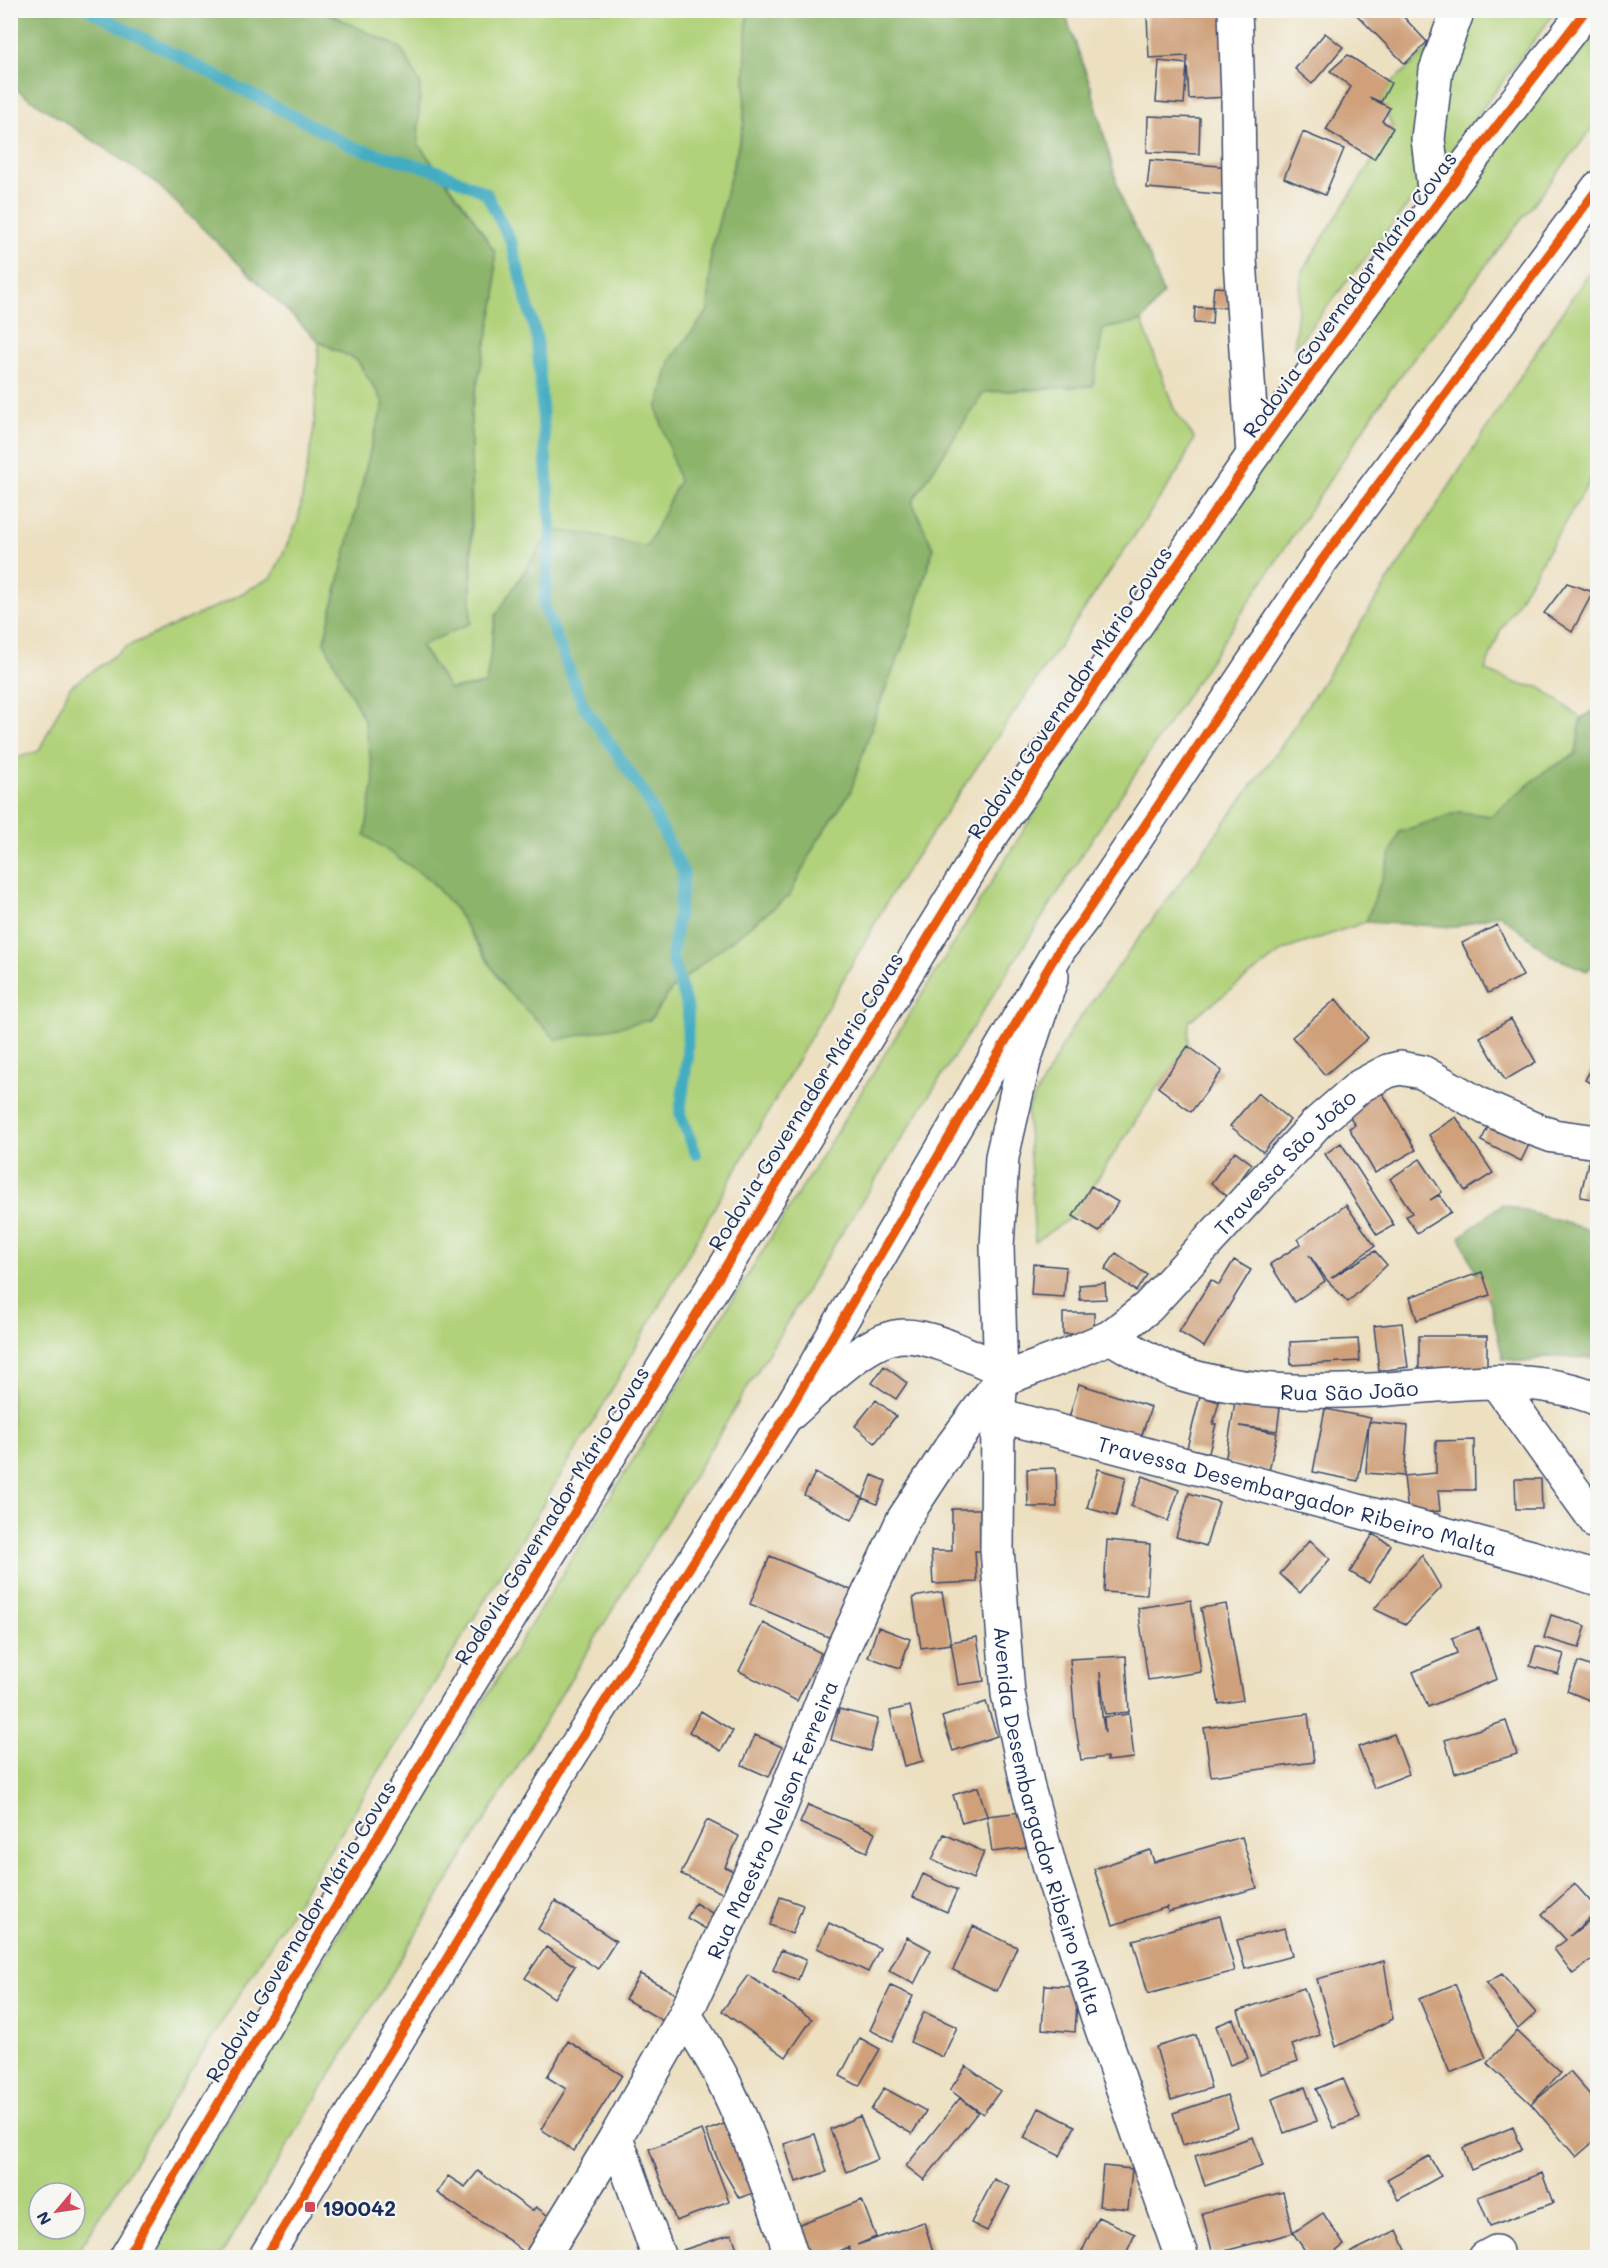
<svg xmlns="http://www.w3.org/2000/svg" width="1608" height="2268" viewBox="0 0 1608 2268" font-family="Mali,sans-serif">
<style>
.green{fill:#b1d27a;stroke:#66806c;stroke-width:1.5;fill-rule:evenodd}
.forest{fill:#8cb46a;stroke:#547264;stroke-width:1.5}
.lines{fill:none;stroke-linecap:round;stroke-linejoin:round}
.stream{stroke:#42acc1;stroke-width:12}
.building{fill:#cfa07a}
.minor-casing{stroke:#3a4a6d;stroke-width:36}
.tertiary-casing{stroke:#3a4a6d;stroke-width:36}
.secondary-casing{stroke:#3a4a6d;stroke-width:36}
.trunk-casing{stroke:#3a4a6d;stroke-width:36}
.minor{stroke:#fff;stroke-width:33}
.tertiary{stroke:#fff;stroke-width:33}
.secondary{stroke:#fff;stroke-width:33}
.trunk{stroke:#fff;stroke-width:33}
.cycleway-casing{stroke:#f6f6f2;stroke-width:13}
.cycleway{stroke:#e8590c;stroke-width:9}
.poi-dot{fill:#d1495b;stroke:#f6f6f2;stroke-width:2}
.labels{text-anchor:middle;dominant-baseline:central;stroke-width:4.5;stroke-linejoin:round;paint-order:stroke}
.street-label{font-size:21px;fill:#1b2f5e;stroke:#f6f6f2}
.poi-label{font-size:21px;font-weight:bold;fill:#1b2f5e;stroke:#f6f6f2;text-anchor:start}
</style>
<rect width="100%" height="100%" fill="#f6f6f2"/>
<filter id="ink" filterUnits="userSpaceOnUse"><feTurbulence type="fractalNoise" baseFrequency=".0167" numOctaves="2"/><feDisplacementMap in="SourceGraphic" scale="12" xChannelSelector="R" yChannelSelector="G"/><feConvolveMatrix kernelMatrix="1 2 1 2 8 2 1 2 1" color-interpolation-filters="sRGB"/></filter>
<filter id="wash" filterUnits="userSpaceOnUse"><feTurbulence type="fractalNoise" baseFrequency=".008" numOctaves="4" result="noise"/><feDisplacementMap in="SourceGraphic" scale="24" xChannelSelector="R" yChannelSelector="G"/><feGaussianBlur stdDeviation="1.35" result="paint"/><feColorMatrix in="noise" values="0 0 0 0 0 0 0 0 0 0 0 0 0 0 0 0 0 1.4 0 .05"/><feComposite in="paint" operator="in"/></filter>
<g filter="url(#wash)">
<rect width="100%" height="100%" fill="#ede0c1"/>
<path class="green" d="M 323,11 L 747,11 L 744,123 L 711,252 L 708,311 L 671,359 L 679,481 L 647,547 L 593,535 L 496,615 L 486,684 L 450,689 L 420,645 L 472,577 L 471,412 L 496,296 L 472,216 L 418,144 L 420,83 L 330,12 Z
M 1471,11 L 1556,11 L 1442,162 L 1294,348 L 1302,271 L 1393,128 L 1381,102 L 1391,83 Z
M 1597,15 L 1597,122 L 1388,392 L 1090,842 L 826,1258 L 220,2257 L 141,2258 L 158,2233 L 342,1929 L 1259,451 Z
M 1597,262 L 1597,469 L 1500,631 L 1485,670 L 1518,684 L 1540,687 L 1581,718 L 1576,754 L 1545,771 L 1491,816 L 1459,812 L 1399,832 L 1366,922 L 1284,950 L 1189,1021 L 1188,1046 L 1158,1087 L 1073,1216 L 1035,1242 L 1027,1111 L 1071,1030 L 1282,745 L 1560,315 Z
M 1142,321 L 1174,409 L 1194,438 L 1181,467 L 896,886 L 602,1407 L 442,1671 L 86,2239 L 73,2257 L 11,2258 L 11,760 L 39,751 L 70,687 L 128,646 L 226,602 L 272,577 L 298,521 L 314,428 L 319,342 L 357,360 L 384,403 L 372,443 L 324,642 L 365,722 L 374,780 L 365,835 L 430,880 L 456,910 L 506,990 L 650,1020 L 672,989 L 706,960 L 790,895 L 814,846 L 850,793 L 879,705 L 911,626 L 933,549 L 912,502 L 984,392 L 1051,389 L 1103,329 ZM 39,2193 L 75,2193 L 75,2229 L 39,2229 Z"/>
<path class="forest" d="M 10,11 L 323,11 L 401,48 L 420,83 L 418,144 L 472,216 L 495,252 L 496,296 L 471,412 L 471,623 L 420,646 L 450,689 L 486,684 L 496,615 L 551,530 L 593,535 L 647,547 L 679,481 L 657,409 L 671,359 L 708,311 L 711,252 L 744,123 L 747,11 L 1064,11 L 1091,87 L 1122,202 L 1152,262 L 1163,294 L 1142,321 L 1103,329 L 1093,386 L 984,392 L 912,502 L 933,548 L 911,626 L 879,705 L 850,793 L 814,846 L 790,895 L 706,960 L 672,989 L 650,1020 L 557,1040 L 506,990 L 456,910 L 430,880 L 365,835 L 374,780 L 365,722 L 324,642 L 372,443 L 384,403 L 357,360 L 319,342 L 155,182 L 11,86 Z
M 1597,709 L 1598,958 L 1587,971 L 1552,956 L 1499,914 L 1456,927 L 1366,922 L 1399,832 L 1459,812 L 1491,816 L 1545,771 L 1576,754 L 1581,718 Z
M 1502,1204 L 1597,1232 L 1597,1358 L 1544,1357 L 1526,1362 L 1503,1359 L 1491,1306 L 1460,1237 Z"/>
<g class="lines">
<path class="stream" d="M 89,10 L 353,147 L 438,171 L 486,193 L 511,242 L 537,339 L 551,530 L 544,606 L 583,705 L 644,793 L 684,874 L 672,958 L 688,1011 L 687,1059 L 680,1114 L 696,1154"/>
</g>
<g id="blocks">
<path class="building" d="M 1352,10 L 1397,10 L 1427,42 L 1405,64 Z
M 1223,12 L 1229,97 L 1189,99 L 1187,64 L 1184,104 L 1156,102 L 1159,61 L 1187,64 L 1187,56 L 1149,58 L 1147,16 Z
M 1325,33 L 1343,47 L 1312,84 L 1295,69 Z
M 1348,55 L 1391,83 L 1381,102 L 1369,97 L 1390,108 L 1382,121 L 1393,128 L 1374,159 L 1326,130 L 1351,87 L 1330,71 Z
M 1148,116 L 1200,118 L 1199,154 L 1147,152 Z
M 1303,132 L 1344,149 L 1325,195 L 1284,178 Z
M 1150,160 L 1230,167 L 1229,195 L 1147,188 Z
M 1214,287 L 1233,288 L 1231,308 L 1212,307 Z
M 1195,307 L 1213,308 L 1212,324 L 1194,323 Z
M 1567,583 L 1593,592 L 1572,632 L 1544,613 Z
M 1497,925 L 1523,976 L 1488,993 L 1462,943 Z
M 1336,999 L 1368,1038 L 1325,1075 L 1292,1037 Z
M 1511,1019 L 1536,1062 L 1505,1080 L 1480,1037 Z
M 1188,1046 L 1222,1071 L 1191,1112 L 1158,1087 Z
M 1593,1066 L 1598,1068 L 1598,1088 L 1585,1080 Z
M 1379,1087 L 1416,1150 L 1375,1173 L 1349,1128 L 1355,1125 L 1344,1107 Z
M 1258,1093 L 1290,1120 L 1263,1152 L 1230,1126 Z
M 1495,1113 L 1535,1132 L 1521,1161 L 1481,1141 Z
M 1456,1117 L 1493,1173 L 1465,1191 L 1429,1135 Z
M 1341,1143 L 1394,1225 L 1377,1235 L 1325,1154 Z
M 1235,1151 L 1252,1164 L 1228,1197 L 1211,1183 Z
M 1420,1159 L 1442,1192 L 1430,1200 L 1439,1195 L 1451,1212 L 1417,1233 L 1406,1216 L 1412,1213 L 1390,1179 Z
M 1589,1159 L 1598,1161 L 1598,1200 L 1580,1197 Z
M 1091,1186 L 1118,1202 L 1099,1232 L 1073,1216 Z
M 1346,1205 L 1375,1246 L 1331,1278 L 1375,1251 L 1387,1265 L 1348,1302 L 1327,1280 L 1309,1255 L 1325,1281 L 1294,1302 L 1270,1264 L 1301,1244 L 1298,1239 Z
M 1116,1253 L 1147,1275 L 1136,1291 L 1105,1269 Z
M 1234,1260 L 1251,1270 L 1204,1347 L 1179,1332 L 1211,1280 L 1219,1285 Z
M 1033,1264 L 1066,1267 L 1064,1297 L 1031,1295 Z
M 1482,1272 L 1490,1295 L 1417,1320 L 1410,1297 Z
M 1105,1283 L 1106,1299 L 1080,1300 L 1079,1285 Z
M 1063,1313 L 1094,1313 L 1094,1334 L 1063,1334 Z
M 1402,1323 L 1408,1367 L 1379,1371 L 1374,1326 Z
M 1419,1336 L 1487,1336 L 1487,1369 L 1419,1369 Z
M 1358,1339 L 1360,1361 L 1291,1365 L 1290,1342 Z
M 884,1366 L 907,1383 L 896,1399 L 872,1383 Z
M 1079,1384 L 1151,1407 L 1139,1444 L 1068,1421 Z
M 1200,1396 L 1219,1402 L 1213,1424 L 1216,1424 L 1209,1453 L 1187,1448 Z
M 876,1400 L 896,1416 L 875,1443 L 855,1426 Z
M 1235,1402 L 1280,1408 L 1277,1431 L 1240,1426 L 1277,1433 L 1269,1471 L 1225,1462 Z
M 1325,1409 L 1371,1418 L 1369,1422 L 1408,1426 L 1404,1476 L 1436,1473 L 1436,1441 L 1474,1440 L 1475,1490 L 1438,1490 L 1440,1511 L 1408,1514 L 1404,1476 L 1366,1473 L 1369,1422 L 1358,1481 L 1313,1472 Z
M 1056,1468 L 1057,1507 L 1028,1507 L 1027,1469 Z
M 1098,1469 L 1126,1477 L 1116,1516 L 1087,1508 Z
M 815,1473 L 863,1498 L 852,1520 L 804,1495 Z
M 872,1475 L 886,1481 L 877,1504 L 863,1498 Z
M 1143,1476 L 1179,1490 L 1168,1521 L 1131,1506 Z
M 1515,1479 L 1541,1479 L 1542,1509 L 1516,1509 Z
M 1189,1493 L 1219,1502 L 1206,1546 L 1176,1537 Z
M 952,1509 L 980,1509 L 980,1551 L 975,1551 L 977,1582 L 933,1584 L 931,1551 L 952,1551 Z
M 1373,1534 L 1391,1545 L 1369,1583 L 1350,1572 Z
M 1107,1540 L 1150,1544 L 1147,1595 L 1104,1592 Z
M 1310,1540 L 1330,1559 L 1300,1593 L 1280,1574 Z
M 1422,1555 L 1441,1588 L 1406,1624 L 1374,1609 Z
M 770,1556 L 858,1593 L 838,1641 L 750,1604 Z
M 942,1592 L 951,1644 L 921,1648 L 913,1597 Z
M 1191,1600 L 1201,1672 L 1148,1680 L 1138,1608 Z
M 1226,1604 L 1243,1700 L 1219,1704 L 1201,1608 Z
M 1551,1615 L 1586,1626 L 1579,1648 L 1544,1638 Z
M 763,1623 L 821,1653 L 797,1701 L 739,1671 Z
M 878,1627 L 910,1639 L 900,1668 L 868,1657 Z
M 1479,1628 L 1497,1679 L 1428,1707 L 1413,1672 L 1457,1653 L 1452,1638 Z
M 977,1637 L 984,1681 L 958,1685 L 951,1642 Z
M 1536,1646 L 1564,1654 L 1558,1674 L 1530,1666 Z
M 1126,1656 L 1129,1712 L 1105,1714 L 1100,1672 L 1102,1716 L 1105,1733 L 1104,1717 L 1129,1714 L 1134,1758 L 1107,1761 L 1107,1757 L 1081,1760 L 1075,1721 L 1070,1659 Z
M 1578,1662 L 1598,1669 L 1598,1693 L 1594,1702 L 1567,1691 Z
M 986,1702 L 997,1736 L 953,1751 L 942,1717 Z
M 910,1706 L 923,1761 L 904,1766 L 890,1711 Z
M 839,1709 L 878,1719 L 870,1751 L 831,1740 Z
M 701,1711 L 733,1731 L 721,1751 L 689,1732 Z
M 1308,1714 L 1314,1762 L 1211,1776 L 1204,1728 Z
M 1506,1721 L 1517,1754 L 1455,1773 L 1445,1740 Z
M 1394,1734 L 1409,1774 L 1374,1788 L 1358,1747 Z
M 755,1735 L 782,1747 L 769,1777 L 742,1765 Z
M 978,1787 L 987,1816 L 1022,1812 L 1026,1848 L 992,1852 L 987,1816 L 962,1823 L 953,1795 Z
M 808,1805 L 875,1832 L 867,1852 L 800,1823 Z
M 707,1820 L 739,1836 L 725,1867 L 733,1871 L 722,1893 L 681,1874 Z
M 944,1834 L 984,1852 L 973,1879 L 932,1860 Z
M 1242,1837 L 1257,1888 L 1168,1912 L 1167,1907 L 1113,1925 L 1094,1869 L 1150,1850 L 1154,1862 Z
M 923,1874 L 957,1890 L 947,1912 L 913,1897 Z
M 1575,1884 L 1598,1910 L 1570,1936 L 1598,1914 L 1598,1955 L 1573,1974 L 1554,1949 L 1566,1940 L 1542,1914 Z
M 780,1897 L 803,1905 L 792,1934 L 770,1925 Z
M 555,1901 L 616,1941 L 598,1969 L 538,1929 Z
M 695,1903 L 719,1917 L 711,1932 L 687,1918 Z
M 1220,1916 L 1235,1971 L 1148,1994 L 1133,1940 Z
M 829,1923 L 880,1948 L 868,1972 L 817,1948 Z
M 973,1926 L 1017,1947 L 997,1991 L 953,1970 Z
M 1285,1928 L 1292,1956 L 1245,1969 L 1237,1940 Z
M 907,1937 L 931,1950 L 914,1984 L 889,1971 Z
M 546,1947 L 575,1966 L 554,1998 L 525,1978 Z
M 781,1950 L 806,1960 L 798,1980 L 773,1970 Z
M 1384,1961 L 1393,2019 L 1336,2047 L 1317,1979 Z
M 640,1974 L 678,1995 L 663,2021 L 625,1999 Z
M 1502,1974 L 1536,2013 L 1518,2029 L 1486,1983 Z
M 748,1975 L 812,2019 L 786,2057 L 722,2011 Z
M 1455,1984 L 1486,2058 L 1450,2073 L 1419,1999 Z
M 1045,1985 L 1078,1987 L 1075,2032 L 1042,2029 Z
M 891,1986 L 913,1996 L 892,2041 L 870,2030 Z
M 1304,1988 L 1320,2035 L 1292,2045 L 1298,2061 L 1260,2074 L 1238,2011 Z
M 924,2012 L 957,2027 L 943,2057 L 910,2042 Z
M 1233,2019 L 1248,2058 L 1230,2065 L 1216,2026 Z
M 1517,2031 L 1561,2073 L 1531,2104 L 1570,2072 L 1598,2104 L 1598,2138 L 1576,2157 L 1531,2104 L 1487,2063 Z
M 1196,2035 L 1211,2088 L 1171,2100 L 1156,2047 Z
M 860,2038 L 880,2049 L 859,2086 L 840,2076 Z
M 568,2041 L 622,2075 L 574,2151 L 541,2129 L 566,2089 L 547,2077 Z
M 966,2066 L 1000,2091 L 983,2114 L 950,2090 Z
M 1343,2078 L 1360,2118 L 1334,2128 L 1316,2089 Z
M 1305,2087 L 1317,2121 L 1284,2133 L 1272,2099 Z
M 884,2088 L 926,2111 L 912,2134 L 871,2110 Z
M 1227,2095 L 1238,2127 L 1183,2145 L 1173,2113 Z
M 960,2098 L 978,2112 L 924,2180 L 906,2166 Z
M 1039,2108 L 1075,2126 L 1060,2156 L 1024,2138 Z
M 860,2116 L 878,2159 L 847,2172 L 830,2129 Z
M 729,2122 L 759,2191 L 739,2198 L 721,2167 L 706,2131 Z
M 1513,2127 L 1522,2149 L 1471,2170 L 1463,2148 Z
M 702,2130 L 729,2201 L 676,2221 L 649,2149 Z
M 815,2134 L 827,2172 L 796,2182 L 784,2144 Z
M 1253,2137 L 1263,2166 L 1205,2186 L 1195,2156 Z
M 1429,2156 L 1441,2176 L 1398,2200 L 1387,2179 Z
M 1103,2166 L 1132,2169 L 1128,2209 L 1099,2206 Z
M 478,2171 L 532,2211 L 536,2207 L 555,2221 L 529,2256 L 510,2241 L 437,2193 L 448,2176 L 465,2187 Z
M 1542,2173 L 1553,2203 L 1490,2226 L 1478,2197 Z
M 994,2179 L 1010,2187 L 987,2231 L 971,2223 Z
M 1283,2192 L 1293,2233 L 1213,2254 L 1202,2213 Z
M 862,2200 L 876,2237 L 857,2245 L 924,2222 L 934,2255 L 926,2258 L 852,2258 L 849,2247 L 823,2258 L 804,2258 L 792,2227 Z
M 1323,2213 L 1344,2245 L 1327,2258 L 1310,2258 L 1293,2233 Z
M 1098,2217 L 1135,2234 L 1124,2258 L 1079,2258 Z
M 1397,2230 L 1410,2258 L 1346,2258 L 1345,2255 Z
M 732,2234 L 740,2258 L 686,2258 L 683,2250 Z
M 1594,2252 L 1597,2258 L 1585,2258 Z"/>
</g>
</g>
<g filter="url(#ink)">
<use href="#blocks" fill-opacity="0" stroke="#3a4a6d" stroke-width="1.5"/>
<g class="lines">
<defs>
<g id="minor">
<path d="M 1436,205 L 1428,139 L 1436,70 L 1458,10"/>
<path id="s1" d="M 1110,1337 C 1130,1348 1152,1363 1174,1371 C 1237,1393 1306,1393 1372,1390 C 1446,1386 1527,1370 1598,1399"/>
<path d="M 1496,1382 L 1598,1524"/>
<path id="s2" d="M 998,1415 L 1531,1557 L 1598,1579"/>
<path d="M 685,2015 C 699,2038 714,2060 725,2084 C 752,2140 773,2198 792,2258"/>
<path d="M 616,2137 L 659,2258"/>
<path id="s3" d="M 542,2258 L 616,2137 L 685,2015 L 775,1821 L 844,1646 L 903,1520 L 949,1450 L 1001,1380 L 1073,1353 L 1110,1337 L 1148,1307 L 1316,1124 L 1360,1086 L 1388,1071 L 1400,1068 L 1422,1072 L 1486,1108 L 1534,1129 L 1553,1136 L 1598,1142"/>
<path d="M 1485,2258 L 1496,2252"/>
</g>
<path id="tertiary" d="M 1235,10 L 1238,97 L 1240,259 L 1253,455"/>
<g id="secondary">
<path id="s4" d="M 1052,976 L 1024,1061 L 1002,1157 L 997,1247 L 1001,1380 L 998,1415 L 997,1549 L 1008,1694 L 1028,1788 L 1051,1871 L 1097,2015 L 1182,2258"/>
<path d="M 791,1413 C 817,1390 867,1336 904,1336 C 933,1336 973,1357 1000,1369"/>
</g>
<path id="trunk" d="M 126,2258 L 462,1695 L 983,848 L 1253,455 L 1436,205 L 1586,10
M 265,2258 L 563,1767 L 784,1419 L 1060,948 L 1083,918 L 1321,561 L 1598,188"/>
</defs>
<use href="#minor" class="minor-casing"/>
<use href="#tertiary" class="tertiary-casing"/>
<use href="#secondary" class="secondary-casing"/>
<use href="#trunk" class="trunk-casing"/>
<use href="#minor" class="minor"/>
<use href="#tertiary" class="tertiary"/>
<use href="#secondary" class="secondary"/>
<use href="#trunk" class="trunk"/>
<defs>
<path id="cycleway" d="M 126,2258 L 462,1695 L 983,848 L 1253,455 L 1436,205 L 1586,10
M 265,2258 L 563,1767 L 784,1419 L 1060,948 L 1083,918 L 1321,561 L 1598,188"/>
</defs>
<use href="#cycleway" class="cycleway-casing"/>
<use href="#cycleway" class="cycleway"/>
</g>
</g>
<rect class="poi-dot" x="304" y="2201" width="12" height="12" rx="3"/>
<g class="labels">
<g class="street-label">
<text transform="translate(1349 294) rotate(-54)">Rodovia Governador Mário Covas</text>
<text transform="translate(1069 692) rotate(-56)">Rodovia Governador Mário Covas</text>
<text transform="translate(805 1101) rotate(-58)">Rodovia Governador Mário Covas</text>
<text stroke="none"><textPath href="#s3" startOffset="1359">Travessa São João</textPath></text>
<text stroke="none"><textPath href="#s1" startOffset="250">Rua São João</textPath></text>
<text stroke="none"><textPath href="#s2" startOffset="310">Travessa Desembargador Ribeiro Malta</textPath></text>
<text transform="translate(551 1515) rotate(-58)">Rodovia Governador Mário Covas</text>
<text stroke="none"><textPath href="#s3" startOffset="496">Rua Maestro Nelson Ferreira</textPath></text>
<text stroke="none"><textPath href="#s4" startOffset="858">Avenida Desembargador Ribeiro Malta</textPath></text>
<text transform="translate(300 1931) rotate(-59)">Rodovia Governador Mário Covas</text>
</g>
<g class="poi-label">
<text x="322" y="2207">190042</text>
</g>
</g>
<rect width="1608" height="2268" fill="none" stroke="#f6f6f2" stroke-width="36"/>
<g transform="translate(57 2211) rotate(241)"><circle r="28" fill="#f6f6f2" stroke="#9ea6b7" stroke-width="1.5"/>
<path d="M0-4.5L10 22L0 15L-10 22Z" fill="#d1495b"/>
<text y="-9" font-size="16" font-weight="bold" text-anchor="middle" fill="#1b2f5e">N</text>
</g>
</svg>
